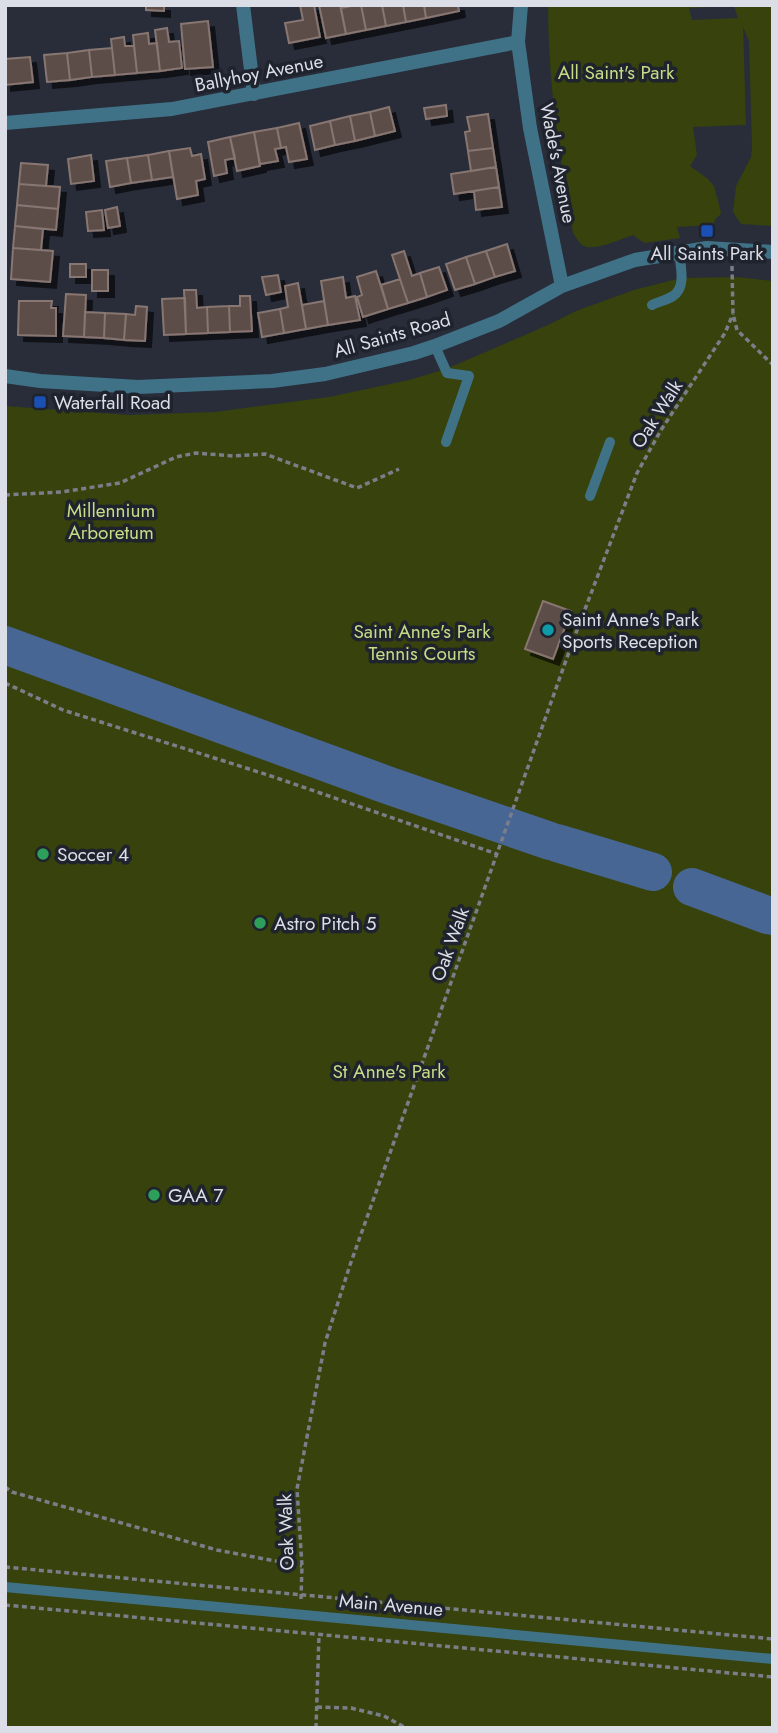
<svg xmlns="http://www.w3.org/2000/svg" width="778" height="1733" viewBox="0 0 778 1733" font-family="Jost,sans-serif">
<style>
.green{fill:#37420c;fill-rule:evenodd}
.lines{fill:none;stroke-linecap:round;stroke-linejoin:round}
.river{stroke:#486694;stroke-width:38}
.building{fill:#5d4d49;stroke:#877671;stroke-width:2;filter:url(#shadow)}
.path{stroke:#7a7e88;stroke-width:3.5;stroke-dasharray:5 3.5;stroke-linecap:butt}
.lane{stroke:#407287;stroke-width:10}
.street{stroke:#407287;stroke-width:14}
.transit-dot{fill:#1a4fb4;stroke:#1f232e;stroke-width:2.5}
.culture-dot{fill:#0f9aa8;stroke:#1f232e;stroke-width:2.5}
.leisure-dot{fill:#2e9e5b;stroke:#1f232e;stroke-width:2.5}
.labels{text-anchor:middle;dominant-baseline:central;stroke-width:7;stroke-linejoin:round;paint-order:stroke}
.park-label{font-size:19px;fill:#c7dc86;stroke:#1f232e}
.street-label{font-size:19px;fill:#dbdee6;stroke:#1f232e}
.poi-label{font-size:19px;fill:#dbdee6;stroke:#1f232e;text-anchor:start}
</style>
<defs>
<filter id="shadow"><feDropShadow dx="6" dy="6" stdDeviation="0" flood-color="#0009"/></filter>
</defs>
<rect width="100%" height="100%" fill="#282d39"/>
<path class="green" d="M 548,5 L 773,5 L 773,226 L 741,224 L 733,212 L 736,186 L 751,157 L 752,147 L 749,41 L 743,27 L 746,125 L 693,127 L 697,155 L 690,166 L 708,179 L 714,186 L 721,212 L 720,215 L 716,218 L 713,225 L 677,227 L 680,238 L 644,243 L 633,235 C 621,239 596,251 584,246 C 579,244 576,237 573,233 C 559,158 548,82 548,5 ZM 734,6 L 738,18 L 692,20 L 689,8 Z
M 737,277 L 773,281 L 773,1728 L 5,1728 L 5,406 L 129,415 L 215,412 L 329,397 L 409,380 L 446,369 L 548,325 L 576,311 L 634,290 L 681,278 Z"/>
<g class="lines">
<path class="river" d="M 5,645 L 387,785 L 550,841
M 557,843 L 653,872
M 692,887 L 767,915 L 773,916"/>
</g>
<path class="building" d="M 146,5 L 164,5 L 164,11 L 146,10 Z
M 300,5 L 314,5 L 320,37 L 289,43 L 285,23 L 303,20 Z
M 319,5 L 340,5 L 346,34 L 326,38 Z
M 356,5 L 361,5 L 366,30 L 346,34 L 341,8 Z
M 361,5 L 382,5 L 386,26 L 366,30 Z
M 382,5 L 403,5 L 406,22 L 386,26 Z
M 403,5 L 424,5 L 426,18 L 406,22 Z
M 424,5 L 458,5 L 459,11 L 426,18 Z
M 208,21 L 213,67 L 185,69 L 181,24 Z
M 167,28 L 169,42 L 179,41 L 182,68 L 160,71 L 155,30 Z
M 148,33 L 149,44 L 157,43 L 160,71 L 137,73 L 133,35 Z
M 124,37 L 125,46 L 134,46 L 137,73 L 115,75 L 111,39 Z
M 112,48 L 115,75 L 92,77 L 89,50 Z
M 89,50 L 92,77 L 70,80 L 67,53 Z
M 67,53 L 70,80 L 47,82 L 44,55 Z
M 30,57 L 33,82 L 5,85 L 5,59 Z
M 446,105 L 447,116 L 426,119 L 424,108 Z
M 389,107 L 395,131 L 375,136 L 370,112 Z
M 370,112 L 375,136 L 355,141 L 350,116 Z
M 488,114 L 493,148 L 468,151 L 465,132 L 470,131 L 467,117 Z
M 350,116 L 355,141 L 335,145 L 330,121 Z
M 330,121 L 335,145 L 315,150 L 310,126 Z
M 299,123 L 307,159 L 289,162 L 286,147 L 281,148 L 277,128 Z
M 277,128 L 281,148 L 275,149 L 278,161 L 260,164 L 254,132 Z
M 254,132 L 260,166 L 237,171 L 230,137 Z
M 230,137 L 235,158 L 225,160 L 227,173 L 214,176 L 208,142 Z
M 190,148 L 192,156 L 201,154 L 205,179 L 196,181 L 198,195 L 177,199 L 169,151 Z
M 493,148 L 496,167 L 471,171 L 468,151 Z
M 169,151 L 173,177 L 152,180 L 148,155 Z
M 91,155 L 94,181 L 71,184 L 68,159 Z
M 148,155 L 152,180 L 131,183 L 127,158 Z
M 127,158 L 131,183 L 110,187 L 106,161 Z
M 21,163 L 48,165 L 46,186 L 19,184 Z
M 496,167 L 499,187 L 454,194 L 451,174 Z
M 19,184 L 60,187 L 58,209 L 17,205 Z
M 499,187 L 502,207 L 476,210 L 474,191 Z
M 17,205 L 58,209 L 56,230 L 15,226 Z
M 117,207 L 120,226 L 108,228 L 105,210 Z
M 102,210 L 104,230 L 88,231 L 86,212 Z
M 15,226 L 43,229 L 41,250 L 13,248 Z
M 507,244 L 515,271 L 495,277 L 486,251 Z
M 13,248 L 53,251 L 50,282 L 11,279 Z
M 404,251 L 412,276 L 420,273 L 427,297 L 408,303 L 392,255 Z
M 486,251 L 495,277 L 475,284 L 466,257 Z
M 466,257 L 475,284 L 455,290 L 446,264 Z
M 70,264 L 86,264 L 86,277 L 70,277 Z
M 439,267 L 447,290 L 427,297 L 420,273 Z
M 92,270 L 108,270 L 108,291 L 92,291 Z
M 376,271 L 388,309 L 363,317 L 357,297 L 362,295 L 357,277 Z
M 278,275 L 281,292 L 266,295 L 262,277 Z
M 343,277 L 346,298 L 355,296 L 360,320 L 328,325 L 321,281 Z
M 400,279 L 408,303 L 388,309 L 381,285 Z
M 298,283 L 306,329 L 284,333 L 280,309 L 288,307 L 285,286 Z
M 184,290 L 196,290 L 197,308 L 207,307 L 208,333 L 186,334 Z
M 66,294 L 86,295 L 84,337 L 63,336 Z
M 240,296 L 250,296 L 252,331 L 230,332 L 229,306 L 240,306 Z
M 185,298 L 186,334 L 164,335 L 162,299 Z
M 19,301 L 52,301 L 51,308 L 56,308 L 56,336 L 18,335 Z
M 324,301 L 328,325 L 306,329 L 302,305 Z
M 136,306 L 147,307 L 145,341 L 124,340 L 126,314 L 135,315 Z
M 229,306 L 230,332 L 208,333 L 207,307 Z
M 280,309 L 284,333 L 262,337 L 258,313 Z
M 85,312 L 105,313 L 104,338 L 84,337 Z
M 105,313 L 126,314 L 124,340 L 104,338 Z
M 543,601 L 571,611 L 553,659 L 525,649 Z"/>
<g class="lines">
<path class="path" d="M 732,266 L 733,314 L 737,330 L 773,365
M 5,495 L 61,492 L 120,483 L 176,457 L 196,453 L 233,456 L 265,454 L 357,488 L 399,469
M 5,683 L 63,710 L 268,775 L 497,854
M 5,1487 L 12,1492 L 217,1550 L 302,1566
M 5,1567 L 773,1639
M 301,1599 L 302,1566 L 297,1489 L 325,1343 L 350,1265 L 574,638 L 637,473 L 661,430 L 725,333 L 733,314
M 5,1605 L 773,1677
M 317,1707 L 351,1708 L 384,1716 L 406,1728
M 316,1728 L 319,1635"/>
<path class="lane" d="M 652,305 C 658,302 667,300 673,296 C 687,287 680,265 679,252
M 435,346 L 447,373 L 469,376 L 446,442
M 590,496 L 610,442
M 5,1587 L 773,1659"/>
<path class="street" d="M 243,5 L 254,94
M 521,5 L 518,42 L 530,128 L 562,286
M 5,123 L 172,109 L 518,42
M 5,376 L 40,381 L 138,387 L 272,381 L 325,374 L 414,353 L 435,346 L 499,321 L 562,286 L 635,260 L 707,248 L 773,252"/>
</g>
<g class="transit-dot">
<rect x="700" y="224" width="14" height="14" rx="3.5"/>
<rect x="33" y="395" width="14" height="14" rx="3.5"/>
</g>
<circle class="culture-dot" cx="548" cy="630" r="7"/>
<g class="leisure-dot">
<circle cx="43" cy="854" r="7"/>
<circle cx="260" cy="923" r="7"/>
<circle cx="154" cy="1195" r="7"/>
</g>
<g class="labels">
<g class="park-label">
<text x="616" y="72">All Saint's Park</text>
<text x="111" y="510">Millennium<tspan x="111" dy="22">Arboretum</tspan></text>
<text x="422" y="631">Saint Anne's Park<tspan x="422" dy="22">Tennis Courts</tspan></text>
<text x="389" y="1071">St Anne's Park</text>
</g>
<g class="street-label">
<text transform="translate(259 73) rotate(-11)">Ballyhoy Avenue</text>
<text transform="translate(558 163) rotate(79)">Wade's Avenue</text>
<text transform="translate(392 335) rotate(-16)">All Saints Road</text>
<text transform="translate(657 414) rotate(-57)">Oak Walk</text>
<text transform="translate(450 944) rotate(-70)">Oak Walk</text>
<text transform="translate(286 1532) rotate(-92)">Oak Walk</text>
<text transform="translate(391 1605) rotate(5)">Main Avenue</text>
</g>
<g class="poi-label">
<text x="707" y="253" text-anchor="middle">All Saints Park</text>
<text x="54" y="402">Waterfall Road</text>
<text x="562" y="619">Saint Anne's Park<tspan x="562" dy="22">Sports Reception</tspan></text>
<text x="57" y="854">Soccer 4</text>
<text x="274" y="923">Astro Pitch 5</text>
<text x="168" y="1195">GAA 7</text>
</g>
</g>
<rect width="778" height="1733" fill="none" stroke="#dbdee6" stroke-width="14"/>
</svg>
